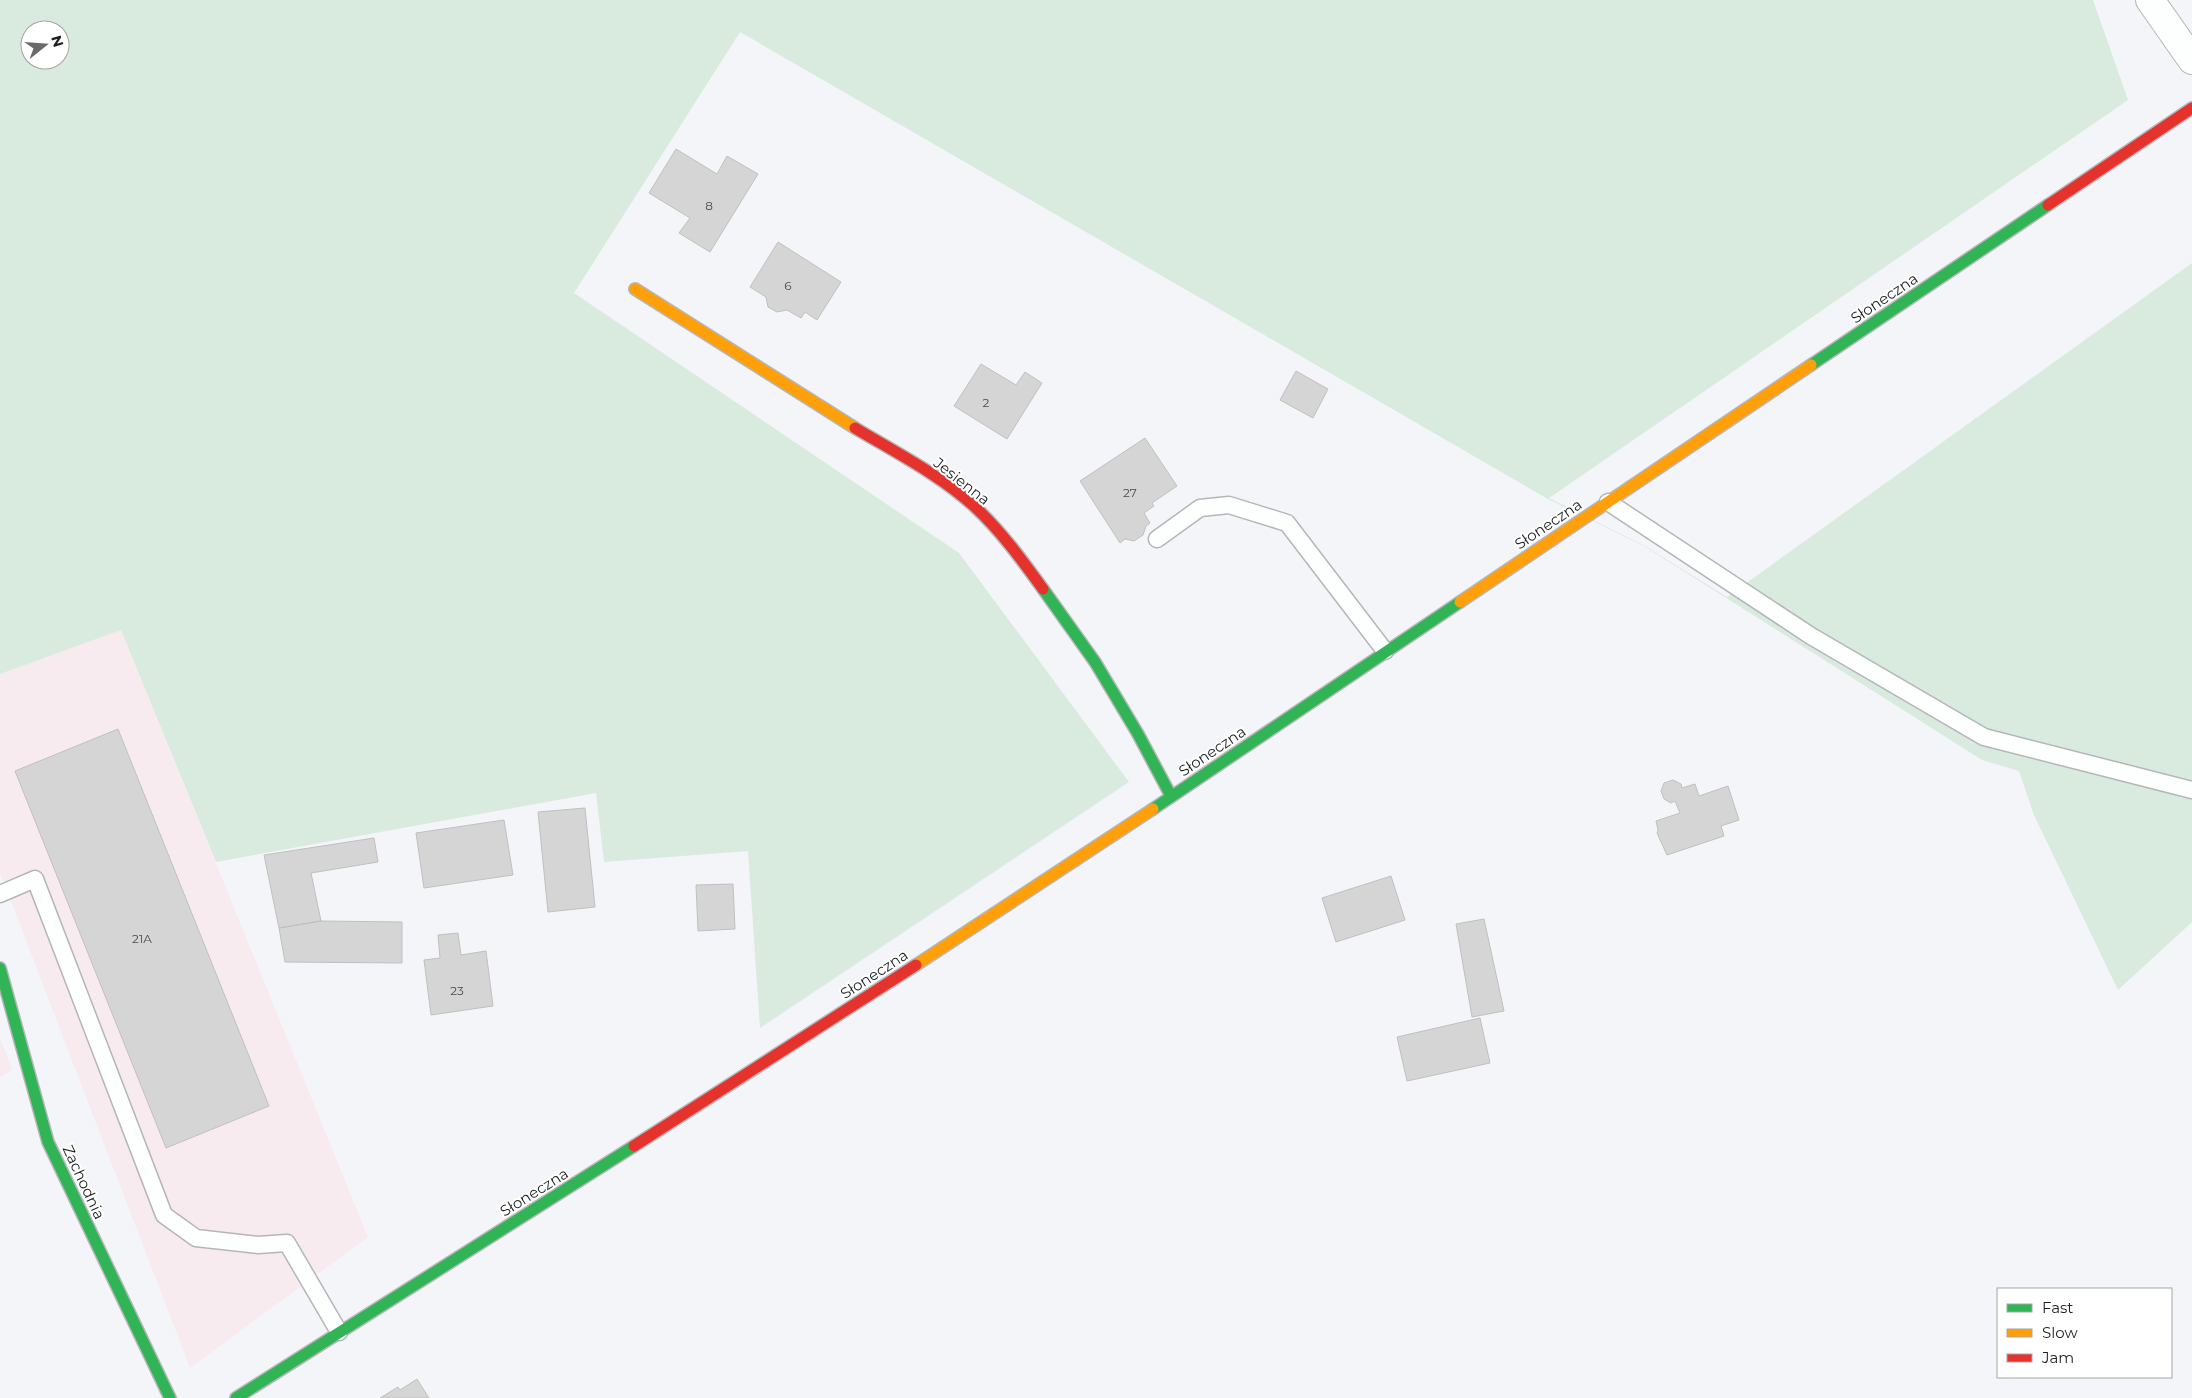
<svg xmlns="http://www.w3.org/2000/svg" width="2192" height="1398" viewBox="0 0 2192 1398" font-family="Montserrat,sans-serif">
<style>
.industrial{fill:#f8ebf0}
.green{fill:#d9eadf;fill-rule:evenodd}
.building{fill:#d6d5d6;stroke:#c0c0c0}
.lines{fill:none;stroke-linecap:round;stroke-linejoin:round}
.lane-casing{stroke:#b5b6b9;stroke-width:19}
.street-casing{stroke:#b5b6b9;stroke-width:30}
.fast-casing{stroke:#b5b6b9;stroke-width:14}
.slow-casing{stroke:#b5b6b9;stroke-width:14}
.jam-casing{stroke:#b5b6b9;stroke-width:14}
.lane{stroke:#fdfefe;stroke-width:16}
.street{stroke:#fdfefe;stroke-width:28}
.fast{stroke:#30b455;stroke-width:11}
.slow{stroke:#ff9f0a;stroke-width:11}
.jam{stroke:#e5322d;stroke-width:11}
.labels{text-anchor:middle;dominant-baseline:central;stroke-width:4;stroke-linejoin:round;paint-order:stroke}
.number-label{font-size:12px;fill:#4c4c4e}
.street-label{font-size:15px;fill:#1e1f21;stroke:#fff}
</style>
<rect width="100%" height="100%" fill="#f4f5f8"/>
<path class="industrial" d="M 121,630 L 368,1237 L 190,1368 L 0,873 L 0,674 Z
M 0,1037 L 12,1070 L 0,1077 Z"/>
<path class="green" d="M 0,0 L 2093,0 L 2128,100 L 1549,498 L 1645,546 L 1727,597 L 2192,263 L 2192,922 L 2118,990 L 2034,815 L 2019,771 L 1982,760 L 1644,546 L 1548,499 L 740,32 L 574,293 L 959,553 L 1129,782 L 760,1028 L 748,851 L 604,862 L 596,793 L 216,862 L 121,630 L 0,674 ZM 30,30 L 60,30 L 60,60 L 30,60 Z"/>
<path class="building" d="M 676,149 L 717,174 L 727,156 L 758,174 L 710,252 L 679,233 L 690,218 L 649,193 Z
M 778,242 L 841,282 L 817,320 L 805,312 L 801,318 L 787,310 L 777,312 L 768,307 L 766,297 L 750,287 Z
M 981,364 L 1016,385 L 1025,372 L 1042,383 L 1007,439 L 954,406 Z
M 1296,371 L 1328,389 L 1313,418 L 1280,400 Z
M 1145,438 L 1177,486 L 1152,503 L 1154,506 L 1144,513 L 1150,523 L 1146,526 L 1143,535 L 1134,541 L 1125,539 L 1120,543 L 1080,481 Z
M 118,729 L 269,1106 L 166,1148 L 15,771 Z
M 1673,780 L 1681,784 L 1682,788 L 1695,784 L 1699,796 L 1728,786 L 1739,820 L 1721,826 L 1724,836 L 1667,855 L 1657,833 L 1658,830 L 1656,821 L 1680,813 L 1675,801 L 1671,803 L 1664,799 L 1661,791 L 1664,783 Z
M 585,808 L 595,907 L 548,912 L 538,812 Z
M 504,820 L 513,875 L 424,888 L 416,833 Z
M 374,838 L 378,862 L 311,873 L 321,921 L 279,928 L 264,855 Z
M 1391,876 L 1405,920 L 1336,942 L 1322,898 Z
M 733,884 L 735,929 L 698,931 L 696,885 Z
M 1484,919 L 1504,1011 L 1472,1017 L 1456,924 Z
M 321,921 L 402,922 L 402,963 L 285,962 L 279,928 Z
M 458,933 L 461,955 L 486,951 L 493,1006 L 431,1015 L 424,960 L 440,958 L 438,935 Z
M 1480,1018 L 1490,1063 L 1407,1081 L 1397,1037 Z
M 417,1379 L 429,1398 L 380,1398 L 398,1387 L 400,1390 Z"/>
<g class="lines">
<defs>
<path id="lane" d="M 1608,502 L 1811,636 L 1984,737 L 2192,790
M 1157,539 L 1200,508 L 1229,505 L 1287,523 L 1385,651
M 0,894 L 35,879 L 164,1215 L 196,1238 L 258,1245 L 287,1243 L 339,1332"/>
<path id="street" d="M 2150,0 L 2192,60"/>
<path id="fast" d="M 1811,365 L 2048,205
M 1043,589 L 1095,662 L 1138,734 L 1171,796
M 1153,809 L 1460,602
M 0,968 L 48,1142 L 170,1398
M 236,1398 L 634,1146"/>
<path id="slow" d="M 635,289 L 855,428
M 1460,602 L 1811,365
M 916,965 L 1153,809"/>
<path id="jam" d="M 2048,205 L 2192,108
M 855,428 C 895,452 940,475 974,506 C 1001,531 1022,560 1043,589
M 634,1146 L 916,965"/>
</defs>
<use href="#lane" class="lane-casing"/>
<use href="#street" class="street-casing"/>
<use href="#fast" class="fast-casing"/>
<use href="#slow" class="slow-casing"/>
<use href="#jam" class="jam-casing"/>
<use href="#lane" class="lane"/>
<use href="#street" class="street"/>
<use href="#fast" class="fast"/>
<use href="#slow" class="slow"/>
<use href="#jam" class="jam"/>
</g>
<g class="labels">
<g class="number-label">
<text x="709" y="205">8</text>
<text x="788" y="285">6</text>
<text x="986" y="402">2</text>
<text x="1130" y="492">27</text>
<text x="142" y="938">21A</text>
<text x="457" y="990">23</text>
</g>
<g class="street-label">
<text transform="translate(1884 298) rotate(-34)">Słoneczna</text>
<text transform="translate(962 481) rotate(38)">Jesienna</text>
<text transform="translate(1548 524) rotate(-34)">Słoneczna</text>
<text transform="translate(1212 751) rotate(-34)">Słoneczna</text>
<text transform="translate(874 974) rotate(-33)">Słoneczna</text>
<text transform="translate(84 1182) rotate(65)">Zachodnia</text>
<text transform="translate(534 1192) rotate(-32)">Słoneczna</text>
</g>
</g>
<rect x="1997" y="1288" width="175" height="90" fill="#ffffff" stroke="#a5a5a6"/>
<rect x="2007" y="1304" width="25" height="8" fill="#30b455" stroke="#a5a5a6"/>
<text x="2042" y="1313" font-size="15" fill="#1e1f21">Fast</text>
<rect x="2007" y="1329" width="25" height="8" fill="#ff9f0a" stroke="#a5a5a6"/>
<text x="2042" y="1338" font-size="15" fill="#1e1f21">Slow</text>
<rect x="2007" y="1354" width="25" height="8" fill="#e5322d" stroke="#a5a5a6"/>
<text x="2042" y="1363" font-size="15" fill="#1e1f21">Jam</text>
<g transform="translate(45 45) rotate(73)"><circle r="24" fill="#ffffff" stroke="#a5a5a6"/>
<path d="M0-4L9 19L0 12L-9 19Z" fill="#696a6c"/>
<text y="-8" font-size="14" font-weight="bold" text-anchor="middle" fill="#1e1f21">N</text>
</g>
</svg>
